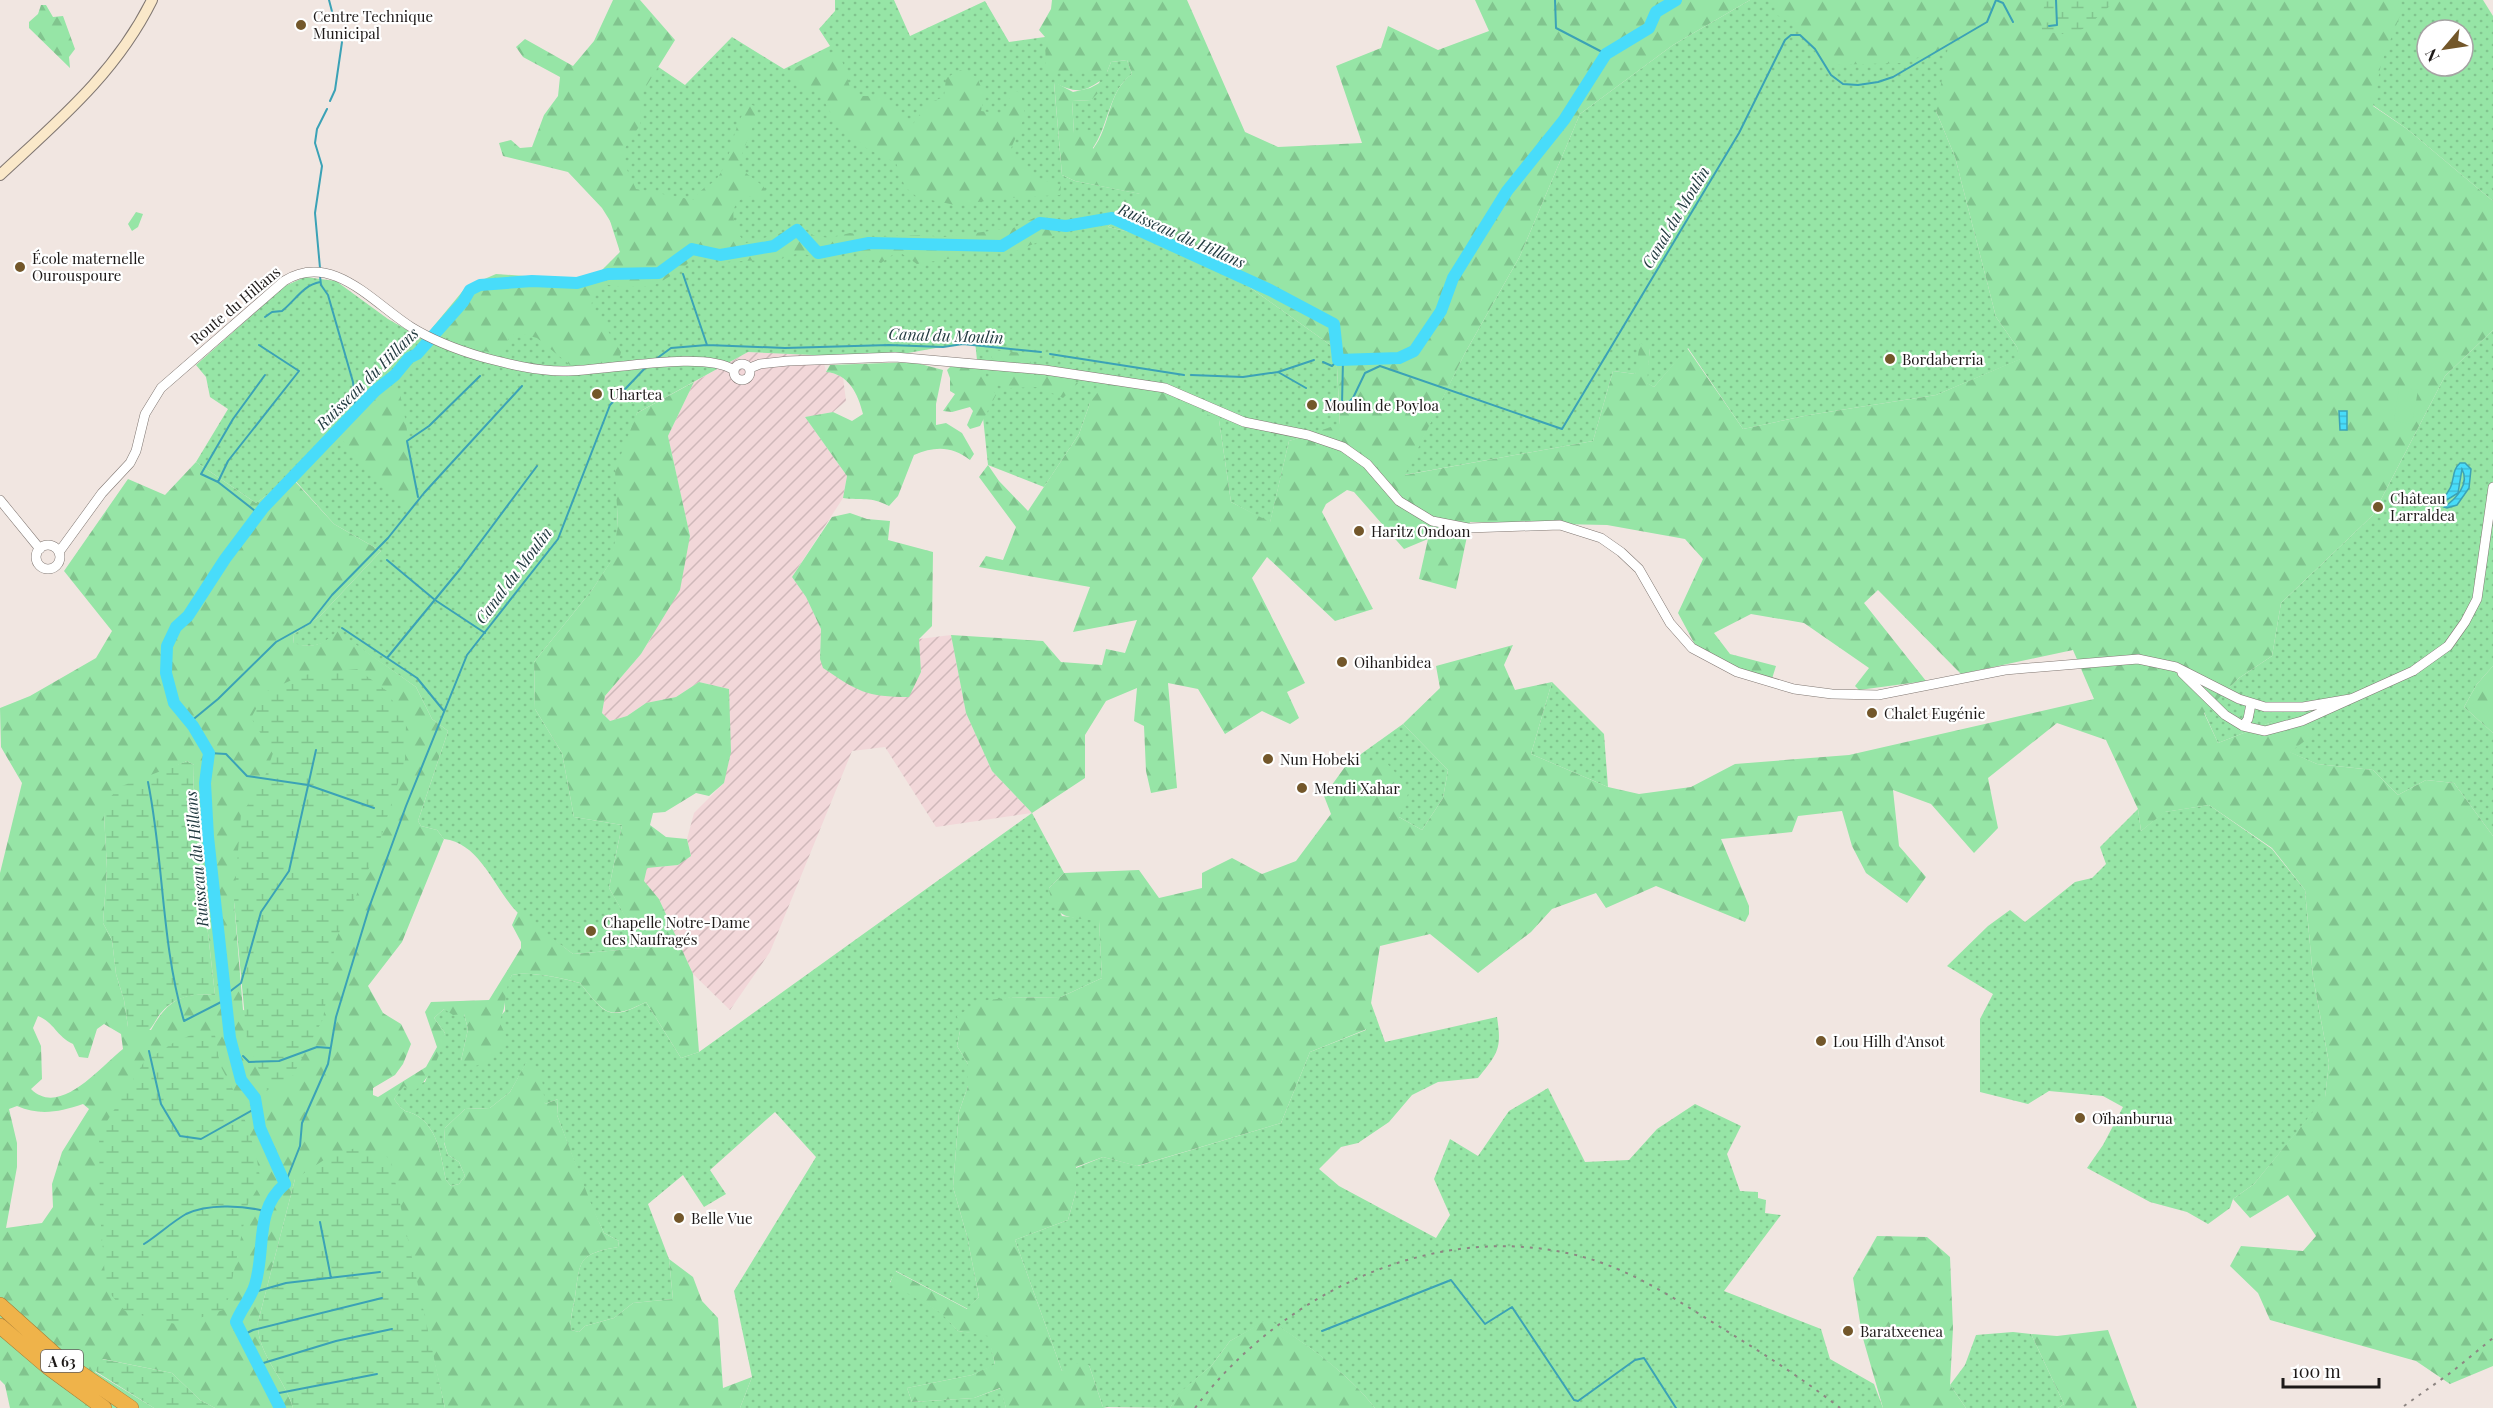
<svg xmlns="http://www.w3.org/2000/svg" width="2493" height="1408" viewBox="0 0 2493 1408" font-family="'Playfair Display',serif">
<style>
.industrial{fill:url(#industrial-furrows)}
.grass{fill:url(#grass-dots);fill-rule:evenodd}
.forest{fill:url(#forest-firs);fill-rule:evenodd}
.wetland{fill:url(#wetland-marsh)}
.green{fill:#96e5a6}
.water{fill:url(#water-rules);stroke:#3ba2b6;stroke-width:1.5}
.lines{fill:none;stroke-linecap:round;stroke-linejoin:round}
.stream{stroke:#3ba2b6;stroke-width:2}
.river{stroke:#48dcfa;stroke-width:12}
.tertiary-casing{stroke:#807772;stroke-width:10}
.secondary-casing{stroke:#807772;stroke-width:12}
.motorway-casing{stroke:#a67d38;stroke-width:16}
.tertiary{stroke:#fff;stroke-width:9}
.secondary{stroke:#fae8c9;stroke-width:10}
.motorway{stroke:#efb34a;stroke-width:15}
.rail{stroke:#8d8582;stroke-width:2;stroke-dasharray:3 6;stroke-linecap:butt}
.poi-dot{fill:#73572a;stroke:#fff;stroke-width:2}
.labels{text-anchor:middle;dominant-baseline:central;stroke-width:4.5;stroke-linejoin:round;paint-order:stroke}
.shield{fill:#fff;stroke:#615e5d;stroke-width:1.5}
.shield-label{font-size:14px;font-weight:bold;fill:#1d1918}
.poi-label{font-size:15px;fill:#1d1918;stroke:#fff;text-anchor:start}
.street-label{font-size:15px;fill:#1d1918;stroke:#fff}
.water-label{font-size:16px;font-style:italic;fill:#233b41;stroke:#fff}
</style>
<defs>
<pattern id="industrial-furrows" width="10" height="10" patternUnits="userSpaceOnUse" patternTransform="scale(1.5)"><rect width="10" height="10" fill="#f2d7d9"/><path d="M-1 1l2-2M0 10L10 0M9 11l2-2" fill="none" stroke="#cfb8ba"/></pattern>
<pattern id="grass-dots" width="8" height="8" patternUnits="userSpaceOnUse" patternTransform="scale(1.5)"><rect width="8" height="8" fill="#96e5a6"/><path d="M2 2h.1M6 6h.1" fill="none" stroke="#81c48e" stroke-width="1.8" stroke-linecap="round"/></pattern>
<pattern id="forest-firs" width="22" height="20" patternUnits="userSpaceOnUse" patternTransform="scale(1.5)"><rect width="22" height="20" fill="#96e5a6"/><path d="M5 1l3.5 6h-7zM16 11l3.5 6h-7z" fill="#81c48e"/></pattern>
<pattern id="wetland-marsh" width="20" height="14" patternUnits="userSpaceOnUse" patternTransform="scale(1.5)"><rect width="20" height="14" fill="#96e5a6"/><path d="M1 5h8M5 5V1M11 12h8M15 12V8" fill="none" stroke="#81c48e"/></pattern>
<pattern id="water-rules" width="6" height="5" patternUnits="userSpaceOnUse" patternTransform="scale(1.5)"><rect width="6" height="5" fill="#48dcfa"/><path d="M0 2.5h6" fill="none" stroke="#3fbcd6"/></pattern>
</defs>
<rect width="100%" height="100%" fill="#f1e6e1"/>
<path class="industrial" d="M 748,352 L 822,355 L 826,371 L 843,377 L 846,401 L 833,412 L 805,417 L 847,476 L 843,498 L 792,577 L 806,597 L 821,629 L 820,659 L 921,672 L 919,639 L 951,635 L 966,713 L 992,771 L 1032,813 L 936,827 L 885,747 L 852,751 L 770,952 L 730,1010 L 693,974 L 659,899 L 643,881 L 646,868 L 678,865 L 691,856 L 687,839 L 694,813 L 724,783 L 729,689 L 699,682 L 676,697 L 646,703 L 627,716 L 610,721 L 602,713 L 605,696 L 641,654 L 650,640 L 690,536 L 668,436 L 694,382 Z"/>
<path class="grass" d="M 835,0 L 894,0 L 910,36 L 985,1 L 1009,42 L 1045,37 L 1107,72 L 1111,62 L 1127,60 L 1132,74 C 1108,91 1109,127 1092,149 L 1074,133 L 1072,101 L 1091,100 L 1100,81 C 1080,95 1074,91 1054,83 L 1062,175 L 1075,181 L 1141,194 L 1108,227 L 1160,239 L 1220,266 L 1336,349 L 1340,425 L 1289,441 L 1270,523 L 1231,502 L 1219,420 L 1090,403 L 1079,434 L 1044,487 L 988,465 L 975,341 L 880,358 L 748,352 L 637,413 L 617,502 L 618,528 L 612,560 L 592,590 L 534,662 L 535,709 L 562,753 L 574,817 L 622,825 L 609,888 L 644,948 L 573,954 C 555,940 533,928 517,912 C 494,888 480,843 444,839 L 437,830 L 421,826 L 418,821 L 448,731 L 432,719 L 416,687 L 337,632 C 323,646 313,648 293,644 L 294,634 L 320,616 L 381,551 L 334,524 L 292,477 L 256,503 L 196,462 L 228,409 L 210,397 L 206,377 L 196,365 L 285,286 L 305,277 L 336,281 L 388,319 L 423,339 L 466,287 L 496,274 L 581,280 L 601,271 L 620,252 L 604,202 L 568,163 L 654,64 L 685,85 L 732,37 L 784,69 L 830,46 L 819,29 L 835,11 Z
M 1750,0 L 2003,0 L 1936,111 L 1955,157 L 1996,317 L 2017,347 L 2021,359 L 1936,395 L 1809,415 L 1743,429 L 1688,348 L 1654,387 L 1646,383 L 1650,348 L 1635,374 L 1613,371 L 1593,441 L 1404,475 L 1465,353 L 1520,256 L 1580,114 L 1673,45 Z
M 2261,0 L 2483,0 L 2493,16 L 2493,201 L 2407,129 L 2374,106 ZM 2427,30 L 2463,30 L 2463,66 L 2427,66 Z
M 2493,330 L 2493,666 L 2477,684 L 2464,707 L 2493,733 L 2493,836 L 2454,783 L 2426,780 L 2398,795 L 2373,770 L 2317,764 L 2289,752 L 2313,734 L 2272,722 L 2218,743 L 2204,712 L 2239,678 L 2272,656 L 2281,603 L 2373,515 L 2445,376 Z
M 1552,682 L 1604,734 L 1608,787 L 1531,754 Z
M 1403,724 L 1448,770 L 1443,798 L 1422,830 L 1399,817 L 1347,764 Z
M 2209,805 L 2272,849 L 2305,890 L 2313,977 L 2329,1063 L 2325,1098 L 2254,1184 L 2233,1199 L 2230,1208 L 2208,1224 L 2187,1212 L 2150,1202 L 2087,1168 L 2103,1145 L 2123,1107 L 2103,1096 L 2049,1091 L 2028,1104 L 1980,1092 L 1980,1019 L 1993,994 L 1947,966 L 1988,926 L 2010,910 L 2025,922 L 2075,882 L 2092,878 L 2106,864 L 2100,847 L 2138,809 L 2141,831 L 2164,812 Z
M 1032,813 L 1064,873 L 1049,888 L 1062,916 L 1099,920 L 1102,978 L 1061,997 L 1006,998 L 960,1031 L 957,1046 L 968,1064 L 968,1086 L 959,1112 L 953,1187 L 967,1236 L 979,1297 L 968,1309 L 896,1271 L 890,1282 L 942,1313 L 958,1331 L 989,1335 L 995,1365 L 972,1375 L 907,1388 L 912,1402 L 974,1398 L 1001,1388 L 1006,1408 L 740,1408 L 752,1377 L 734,1291 L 816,1157 L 775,1112 L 710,1170 L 726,1194 L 704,1207 L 683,1175 L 648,1204 L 669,1259 L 673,1299 L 633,1303 L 614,1318 L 585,1326 L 579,1332 L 571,1330 C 570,1317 573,1310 575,1297 C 580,1260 578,1254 618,1247 L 619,1241 L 604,1233 L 589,1201 L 557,1115 L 558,1099 L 545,1104 L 527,1062 L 510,1092 L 490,1108 L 465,1109 L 445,1128 L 444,1143 L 448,1155 L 459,1162 L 465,1176 L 459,1184 L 451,1186 L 446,1180 C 441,1158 439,1131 419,1117 C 406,1108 407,1117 394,1099 L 404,1085 L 425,1082 L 445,1033 L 434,1018 L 444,1009 L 464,1014 L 468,1029 L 461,1061 L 505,1011 L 505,987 L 512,975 C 530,971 560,978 580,983 C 605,1014 608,1022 646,1002 L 681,1058 L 699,1052 Z
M 1370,1000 L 1385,1042 L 1497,1017 C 1502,1049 1498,1053 1478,1078 L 1438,1082 L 1412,1095 L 1389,1122 L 1358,1143 L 1341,1147 L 1319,1169 L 1339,1186 L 1436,1238 L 1450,1215 L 1434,1179 L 1450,1139 L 1478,1156 L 1509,1111 L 1548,1088 L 1585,1162 L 1629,1160 L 1657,1129 L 1695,1104 L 1741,1126 L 1727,1154 L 1740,1191 L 1758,1192 L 1758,1198 L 1766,1200 L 1765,1213 L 1781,1215 L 1724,1291 L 1821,1329 L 1830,1359 L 1874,1384 L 1883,1408 L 1375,1408 C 1347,1372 1306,1344 1268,1320 L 1230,1341 L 1212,1365 L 1179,1394 L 1170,1408 L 1103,1407 L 1089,1365 L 1062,1371 L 1015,1240 L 1068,1220 L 1076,1191 L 1076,1168 L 1103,1157 L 1138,1166 L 1281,1123 L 1310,1052 L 1366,1030 Z
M 2013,1332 L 2031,1334 L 2064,1404 L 2058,1408 L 1966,1408 L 1950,1385 L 1965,1365 L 1976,1335 Z"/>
<path class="forest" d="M 613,0 L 640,0 L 675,40 L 642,93 L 640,125 L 625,148 L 623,161 L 636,189 L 694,200 C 700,187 710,187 718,177 C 733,158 731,127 749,104 L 758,107 C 755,129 743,145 738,167 L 763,186 L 767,193 L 762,198 C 758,198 752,196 748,197 C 724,201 734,233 746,243 L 785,232 L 795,225 L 815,236 L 830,238 L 850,233 L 875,237 L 918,235 L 944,237 L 1013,228 L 1036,217 L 1053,221 L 1056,235 L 1016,251 L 1011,245 L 984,253 L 966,252 L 953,258 L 917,264 L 898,251 L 881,263 L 851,250 L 829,259 L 798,253 L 781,259 L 723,262 L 708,255 L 694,257 L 681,270 L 653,286 L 618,287 L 604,284 L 620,252 L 617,232 L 602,208 L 568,172 L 503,156 L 499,143 L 511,140 L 520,148 L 532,147 L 544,115 L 558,96 L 560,77 L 523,57 L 516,47 L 525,39 L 573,66 L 594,41 Z
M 1052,0 L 1187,0 L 1245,132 L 1278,147 L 1362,143 L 1336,66 L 1381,48 L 1388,26 L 1438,50 L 1489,31 L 1475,0 L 1750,0 L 1673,45 L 1580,114 L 1520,256 L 1465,353 L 1405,475 L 1593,441 L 1613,371 L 1635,374 L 1640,343 L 1650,348 L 1647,383 L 1654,387 L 1687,348 L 1743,429 L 1809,415 L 1936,395 L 2020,359 L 2017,347 L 1996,317 L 1955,157 L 1936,111 L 1948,47 L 1965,35 L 1938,51 L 1901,63 L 1826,65 L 1795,26 L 1777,15 L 1777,0 L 2397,0 L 2403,8 L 2381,64 L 2373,106 L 2407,129 L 2493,201 L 2493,330 L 2445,376 L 2373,515 L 2281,603 L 2272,656 L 2239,678 L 2204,713 L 2218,743 L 2272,722 L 2309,724 L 2314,734 L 2290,752 L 2317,764 L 2373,770 L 2398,795 L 2426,780 L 2454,783 L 2493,836 L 2493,1366 L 2450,1384 L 2416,1361 L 2270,1320 L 2258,1293 L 2230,1266 L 2241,1246 L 2303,1251 L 2316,1236 L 2288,1195 L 2250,1218 L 2233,1199 L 2254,1184 L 2325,1097 L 2329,1063 L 2313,977 L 2305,890 L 2272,848 L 2209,805 L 2165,812 L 2141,831 L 2138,809 L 2106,740 L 2057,723 L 1988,778 L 1998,828 L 1974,853 L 1931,804 L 1893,790 L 1899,846 L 1926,877 L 1907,903 L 1866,873 L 1852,846 L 1842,811 L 1798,816 L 1792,832 L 1721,839 L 1749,906 L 1749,914 L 1745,922 L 1656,886 L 1606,908 L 1596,893 L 1552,909 L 1531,932 L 1478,973 L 1430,934 L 1380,946 L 1367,1029 L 1310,1052 L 1281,1123 L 1137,1166 L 1103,1157 L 1076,1167 L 1076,1191 L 1068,1220 L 1015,1240 L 1062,1371 L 1074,1363 L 1089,1365 L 1103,1407 L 1108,1408 L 1006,1408 L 1000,1388 L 974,1398 L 912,1402 L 907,1388 L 972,1375 L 995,1364 L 988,1336 L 958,1331 L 941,1313 L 890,1283 L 895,1271 L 967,1309 L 979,1297 L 967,1236 L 953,1187 L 959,1112 L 968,1086 L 968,1064 L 957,1046 L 960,1031 L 957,1016 L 981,1001 L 1006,998 L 1061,997 L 1102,978 L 1099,921 C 1071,917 1053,921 1049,888 L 1064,873 L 1139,870 L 1159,898 L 1202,888 L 1202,873 L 1232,858 L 1262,874 L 1296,861 L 1331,814 L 1324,796 L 1347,764 L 1385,761 L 1410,789 L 1399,817 L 1422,830 L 1443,798 L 1448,770 L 1403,724 L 1440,688 L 1436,666 L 1513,645 L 1504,665 L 1515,690 L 1552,682 L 1531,754 L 1608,787 L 1639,794 L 1691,787 L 1735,764 L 1849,755 L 2094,699 L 2073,650 L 1961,674 L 1878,590 L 1864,603 L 1926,681 L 1859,690 L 1855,686 L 1869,668 L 1804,623 L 1751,614 L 1714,633 L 1730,654 L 1776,666 L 1770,685 L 1699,652 L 1678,613 L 1703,559 L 1685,539 L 1607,525 L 1470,522 L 1456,589 L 1419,579 L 1428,539 L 1404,549 L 1354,492 L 1347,490 L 1326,504 L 1322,512 L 1373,609 L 1335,621 L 1267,557 L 1252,578 L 1305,683 L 1287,692 L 1299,718 L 1290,724 L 1262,711 L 1225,734 L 1198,689 L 1168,683 L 1177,788 L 1151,793 L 1146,771 L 1144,726 L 1134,721 L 1137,688 L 1106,701 L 1085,735 L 1085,778 L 1032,813 L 992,771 L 966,713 L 951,635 L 1043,641 L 1061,662 L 1102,665 L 1106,649 L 1125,653 L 1137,620 L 1073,632 L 1090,587 L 979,567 L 986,556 L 1003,560 L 1016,527 L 979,477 L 988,465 L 999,481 L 1028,511 L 1079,434 L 1090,403 L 1105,382 L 1153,388 L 1219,420 L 1231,502 L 1270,522 L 1289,441 L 1340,424 L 1336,349 L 1220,266 L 1160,239 L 1108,227 L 1140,194 L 1075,181 L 1062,175 L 1054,82 L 1073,92 L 1090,88 L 1105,80 L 1102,89 L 1091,100 L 1072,101 L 1074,133 L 1090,130 L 1093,149 C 1111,126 1107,92 1132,74 L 1127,60 L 1111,62 L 1107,72 L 1100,74 L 1046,71 L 1045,37 L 1039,30 L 1051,9 Z
M 41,5 L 46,5 L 53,17 L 63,16 L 75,49 L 69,57 L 70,68 L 29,28 L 29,22 L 38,14 Z
M 839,50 L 851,91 L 863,96 L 886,96 L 898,115 L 913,124 L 928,103 L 944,97 L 946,78 L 960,70 L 977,77 L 984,95 L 981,111 L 1003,114 L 1013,90 L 1021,93 L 1025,116 L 1009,153 L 1034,178 L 1061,185 L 1060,195 L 1008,198 L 955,205 L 917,197 L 905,187 L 896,163 L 866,148 L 833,117 L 819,92 L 804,89 L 789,72 L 807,61 Z
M 597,279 L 600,284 L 592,301 L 591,311 L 600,318 L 621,352 L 618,363 L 570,365 L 537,338 L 519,333 L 510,336 L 505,346 L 497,354 C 475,349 456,344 437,331 L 476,287 C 516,278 557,284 597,279 Z
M 992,350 L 1033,354 L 1038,357 C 1026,370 1006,365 992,358 Z
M 913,362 L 943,370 L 936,404 L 936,425 L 946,423 L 962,433 L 974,454 L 970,460 C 952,446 935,446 914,455 L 898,496 L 889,506 C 870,496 863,501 843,498 L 847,476 L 805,417 L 833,412 L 852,421 L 863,414 C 858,394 849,374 826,372 L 830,365 Z
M 972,366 L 985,371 L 986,379 L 996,395 L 980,426 L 970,429 L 967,425 L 973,411 L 970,407 L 952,412 L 943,411 L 955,394 L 950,391 L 950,378 L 947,370 L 950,367 Z
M 993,371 L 1066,378 L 1078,383 L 1063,398 L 1038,387 L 1009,388 L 990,383 Z
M 390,378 L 400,394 L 404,412 L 419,507 L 410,512 L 354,455 L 336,432 Z
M 694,382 L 668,436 L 690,536 L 680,590 L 641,654 L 605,696 L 602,713 L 610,721 L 627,716 L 646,703 L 676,697 L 699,682 L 729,689 L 731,752 L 724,783 L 709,796 L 696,793 L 665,812 L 653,813 L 650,825 L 666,837 L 687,839 L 691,856 L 678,865 L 647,868 L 644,881 L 659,899 L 693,974 L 699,1052 L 681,1058 L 646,1002 C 608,1021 605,1014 580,983 C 561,978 530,971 512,975 C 503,991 508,1007 499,1021 L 508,1041 L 489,1061 L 473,1067 L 461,1061 L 468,1029 L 464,1014 L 453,1015 L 444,1009 L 434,1018 L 445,1033 C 442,1054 430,1078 414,1092 L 404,1086 L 394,1099 C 407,1117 406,1108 419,1117 C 439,1131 441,1158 446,1180 L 451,1186 L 459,1184 L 465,1176 L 459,1162 L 448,1155 L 444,1142 L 445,1128 L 465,1109 L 490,1108 L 510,1092 L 527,1061 L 542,1079 L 545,1104 L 558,1099 L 557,1115 L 590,1201 L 604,1233 L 619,1241 L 618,1247 C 579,1254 580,1259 575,1297 C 573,1309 570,1317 571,1330 L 579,1332 L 585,1326 L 614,1318 L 633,1303 L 673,1299 L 669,1259 L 693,1277 L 702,1301 L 718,1318 L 723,1388 L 752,1377 L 740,1408 L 445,1408 L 415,1278 L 295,1179 L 258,1322 C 256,1353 285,1378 293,1408 L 215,1408 L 200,1400 L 172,1373 L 103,1359 L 95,1372 L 154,1408 L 10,1408 L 5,1385 L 0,1380 L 0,873 L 22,783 L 1,747 L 0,708 L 30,696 L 96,658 L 112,631 L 64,571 L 128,479 L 165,495 L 196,462 L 256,503 L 291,477 L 334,524 L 381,551 L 320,616 L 294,634 L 293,643 C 312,649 323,645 337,631 L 416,687 L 432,719 L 448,731 L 418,821 L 421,826 L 437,830 L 444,839 L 402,942 L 368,986 L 383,1013 L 401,1024 L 411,1044 L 403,1064 L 395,1075 L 373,1088 L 373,1095 L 378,1097 L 426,1067 L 437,1047 L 425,1012 L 431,1002 L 489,1000 L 521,948 L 521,942 L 512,925 L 518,912 L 573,954 L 643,948 L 609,888 L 622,825 L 574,817 L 562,753 L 535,709 L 534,662 L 592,590 L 611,561 L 618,526 L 615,470 L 637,413 ZM 187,761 L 194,765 L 193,801 L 215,995 C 181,992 167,1001 151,1030 L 128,1027 L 124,1000 L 116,974 L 112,940 L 103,923 L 107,869 L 104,814 L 169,769 ZM 234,901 L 282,1016 L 243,1010 ZM 38,1016 C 54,1022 57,1037 73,1044 L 79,1057 L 88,1058 L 97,1029 L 104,1024 L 121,1034 L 123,1049 C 101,1066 60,1118 31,1089 L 42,1079 L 41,1046 L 33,1028 ZM 83,1104 L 89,1109 L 62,1152 L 52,1184 L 53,1207 L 42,1223 L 6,1228 L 17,1167 L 17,1143 L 9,1109 L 17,1106 C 40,1116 59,1112 83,1104 Z
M 850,513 L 867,519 L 890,521 L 888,540 L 933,552 L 932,626 L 919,639 L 921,672 L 909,697 C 866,697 857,691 823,668 L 820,659 L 821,629 L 806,597 L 792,577 L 832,517 Z
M 2493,666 L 2493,733 L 2464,707 L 2477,684 Z
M 1877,1236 L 1927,1237 L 1950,1257 L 1953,1328 L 1950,1385 L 1966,1408 L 1883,1408 L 1862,1335 L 1853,1278 Z
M 1268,1319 C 1306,1344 1347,1372 1375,1408 L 1170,1408 L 1178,1394 L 1212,1365 L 1230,1341 Z
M 2108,1330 L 2137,1408 L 2058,1408 L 2064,1404 L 2031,1334 L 2057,1336 Z"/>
<path class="wetland" d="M 2046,0 L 2113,0 L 2111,5 C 2084,28 2080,41 2042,30 L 2041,18 Z
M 357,669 L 387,691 L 406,724 L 405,760 L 376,853 L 336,939 L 323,1019 L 285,1090 L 269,1094 L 247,1040 L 234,901 L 241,814 L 262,785 L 273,753 L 251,718 L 265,692 L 303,675 Z
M 187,761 L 194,765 L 193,801 L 215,995 C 194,993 174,996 160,1014 C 151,1027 153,1030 138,1037 L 128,1027 L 124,1000 L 116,974 L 112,940 L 103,923 L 107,869 L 104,814 L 107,800 L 122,786 Z
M 200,1031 L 215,1035 L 220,1065 L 238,1099 L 256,1154 L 261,1183 L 248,1204 L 226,1309 L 179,1325 L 125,1311 L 106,1289 L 100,1213 L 99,1134 L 144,1062 L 173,1043 Z
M 356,1148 L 390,1158 L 445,1408 L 293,1408 C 285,1378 256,1353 258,1322 L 295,1179 L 333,1154 Z
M 102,1359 L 172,1373 L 200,1400 L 215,1408 L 154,1408 L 95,1371 Z"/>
<path class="green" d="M 136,212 L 143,214 L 138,227 L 132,231 L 128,224 Z
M 2399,387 L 2418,390 L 2412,424 L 2394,421 Z"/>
<path class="water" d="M 2339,411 L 2347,411 L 2347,430 L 2340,430 Z
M 2460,463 L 2465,463 L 2471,469 L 2469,488 L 2457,505 L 2447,508 L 2444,507 C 2456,499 2470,484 2462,469 L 2458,493 L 2442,503 L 2442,499 C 2458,484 2449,473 2460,463 Z"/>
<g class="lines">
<path class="stream" d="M 329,0 L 335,23
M 1555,0 L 1556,28 L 1606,54
M 2049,26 L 2057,25 L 2056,0
M 330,101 L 335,90 L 342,42 L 340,35
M 320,268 L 315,213 L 322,166 L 315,143 L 317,129 L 327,109
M 683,274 L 707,345
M 320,276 L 321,285 L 328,295 L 353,382 L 356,411
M 265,317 L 272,312 L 282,311 C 295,301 303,285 320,282
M 1050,354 L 1184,375
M 656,359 L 671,348 L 707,345 L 785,348 L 889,345 L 943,347 L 963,344 L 1041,352
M 1323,362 L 1332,366 L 1338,360
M 1278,372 L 1314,360
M 1191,375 L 1243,377 L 1278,372 L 1306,388
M 1330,400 L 1347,404 L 1353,398 L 1365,373 L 1380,366 L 1562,429 L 1739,133 L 1785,40 L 1791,35 L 1800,35 L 1815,49 L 1831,75 L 1843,84 L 1858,85 L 1878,82 L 1893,77 L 1987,22 L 1996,0 L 2003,3 L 2013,22
M 1342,404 L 1343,360
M 218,482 L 228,461 L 299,371 L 259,345
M 418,497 L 407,441 L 429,426 L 480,376
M 259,514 L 218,482 L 201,474 L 233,419 L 265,375
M 387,560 L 435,600 L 485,633
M 342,628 L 417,678 L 444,711
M 387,658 L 461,568 L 537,466
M 190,722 L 218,699 L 276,642 L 310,623 L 332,595 L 388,538 L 424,493 L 522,386
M 209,753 L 226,754 L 247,776 L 308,785 L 374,808
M 148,782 C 164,861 161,943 184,1021 L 225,1000
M 224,996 L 241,983 L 261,912 L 289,871 L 316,750
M 149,1051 L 161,1104 L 180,1136 L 201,1139 L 258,1107
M 243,1056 L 249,1062 L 279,1061 L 317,1047 L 330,1048
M 285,1184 L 300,1146 L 302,1123 L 328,1064 L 336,1017 L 370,905 L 406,806 L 467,655 L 558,539 L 610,405 L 647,366
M 320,1222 L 331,1278
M 144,1244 C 158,1235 172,1222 186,1214 C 207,1204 242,1205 264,1211
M 251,1293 L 286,1283 L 380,1272
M 1322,1331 L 1451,1280 L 1485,1324 L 1512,1307 L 1574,1400 L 1578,1401 L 1635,1360 L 1644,1358 L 1676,1408
M 243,1335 L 253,1330 L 382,1298
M 260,1364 L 336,1341 L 392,1329
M 274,1394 L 377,1374"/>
<path class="river" d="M 280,1408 L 236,1322 C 241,1309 251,1298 255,1285 C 266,1249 254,1210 285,1184 L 260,1128 L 255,1098 L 241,1080 L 230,1038 L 208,837 L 205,783 L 209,753 L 193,726 L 174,703 L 166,673 L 167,646 L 176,627 L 188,616 L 225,559 L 264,507 L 375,391 L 395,375 L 409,358 L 417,354 L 463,302 L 470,290 L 480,285 L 532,281 L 577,283 L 608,274 L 659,273 L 692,249 L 720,255 L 774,246 L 797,230 L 818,253 L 869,243 L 1002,246 L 1040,223 L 1066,226 L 1112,218 L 1270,290 L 1334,324 L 1338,360 L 1399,358 L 1414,351 L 1441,311 L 1453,278 L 1507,191 L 1564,120 L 1606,54 L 1649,28 L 1656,12 L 1676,0"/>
<defs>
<path id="tertiary" d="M734 372a8 8 0 1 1 16 0a8 8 0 1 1-16 0Z
M 750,368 L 760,364 L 788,361 L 895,357 L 1045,370 L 1165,388 L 1244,422 L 1308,435 L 1343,447 L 1367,464 L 1399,501 L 1432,521 L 1468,528 L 1560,525 L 1601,538 L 1621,552 L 1639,569 L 1670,623 L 1692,648 L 1737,672 L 1794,689 L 1832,694 L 1878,695 L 2005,670 L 2138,659 L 2176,667 L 2239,699 L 2265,707 L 2303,707 L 2350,699
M 0,500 L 40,549
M36 557a12 12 0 1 1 24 0a12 12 0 1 1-24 0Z
M 59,552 L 102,493 L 130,463 L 136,451 L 145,414 L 161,388 L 284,281 C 332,251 373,303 411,327 C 432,340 458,350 482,357 C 508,364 536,371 563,371 C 602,372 703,349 734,370
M 2182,673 L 2225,715 L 2243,726 L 2265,731 L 2302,721 L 2413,671 L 2448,646 L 2465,622 L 2477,599 L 2493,487
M 2243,726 L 2248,719 L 2251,704"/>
<path id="secondary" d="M 0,175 C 58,121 116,73 152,0"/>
<path id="motorway" d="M 0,1305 L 60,1359 L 131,1408
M 0,1326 L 48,1367 L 104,1408"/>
</defs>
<use href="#tertiary" class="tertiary-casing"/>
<use href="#secondary" class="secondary-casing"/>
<use href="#motorway" class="motorway-casing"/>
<use href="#tertiary" class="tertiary"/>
<use href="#secondary" class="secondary"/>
<use href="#motorway" class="motorway"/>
<path class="rail" d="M 2404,1406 L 2453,1371 L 2493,1338
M 1195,1408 C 1283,1291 1440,1216 1587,1258 C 1635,1272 1677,1300 1720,1327 C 1761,1352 1802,1378 1840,1408"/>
</g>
<g class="poi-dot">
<circle cx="301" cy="25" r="6"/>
<circle cx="20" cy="267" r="6"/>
<circle cx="1890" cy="359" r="6"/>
<circle cx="597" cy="394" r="6"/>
<circle cx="1312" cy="405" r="6"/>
<circle cx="2378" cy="507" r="6"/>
<circle cx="1359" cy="531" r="6"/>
<circle cx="1342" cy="662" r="6"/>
<circle cx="1872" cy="713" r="6"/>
<circle cx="1268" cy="759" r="6"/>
<circle cx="1302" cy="788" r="6"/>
<circle cx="591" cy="931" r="6"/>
<circle cx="1821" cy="1041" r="6"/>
<circle cx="2080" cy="1118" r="6"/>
<circle cx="679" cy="1218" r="6"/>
<circle cx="1848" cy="1331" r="6"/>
</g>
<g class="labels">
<rect class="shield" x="41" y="1350" width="42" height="22" rx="4.5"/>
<g class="shield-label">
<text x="62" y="1361">A 63</text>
</g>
<g class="poi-label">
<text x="313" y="16">Centre Technique<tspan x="313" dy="17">Municipal</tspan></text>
<text x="32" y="258">École maternelle<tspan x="32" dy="17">Ourouspoure</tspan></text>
<text x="1902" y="359">Bordaberria</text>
<text x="609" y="394">Uhartea</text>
<text x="1324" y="405">Moulin de Poyloa</text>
<text x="2390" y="498">Château<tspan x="2390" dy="17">Larraldea</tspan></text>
<text x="1371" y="531">Haritz Ondoan</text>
<text x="1354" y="662">Oihanbidea</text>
<text x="1884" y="713">Chalet Eugénie</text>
<text x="1280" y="759">Nun Hobeki</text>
<text x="1314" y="788">Mendi Xahar</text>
<text x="603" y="922">Chapelle Notre-Dame<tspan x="603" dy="17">des Naufragés</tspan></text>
<text x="1833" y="1041">Lou Hilh d'Ansot</text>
<text x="2092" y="1118">Oïhanburua</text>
<text x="691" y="1218">Belle Vue</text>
<text x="1860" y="1331">Baratxeenea</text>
</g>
<g class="street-label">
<text transform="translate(235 305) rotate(-40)">Route du Hillans</text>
</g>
<g class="water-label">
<text transform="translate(1675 217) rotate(-59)">Canal du Moulin</text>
<text transform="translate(1182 235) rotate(24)">Ruisseau du Hillans</text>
<text transform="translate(946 335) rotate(2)">Canal du Moulin</text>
<text transform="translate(367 378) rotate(-45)">Ruisseau du Hillans</text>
<text transform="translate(513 575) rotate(-53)">Canal du Moulin</text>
<text transform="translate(196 859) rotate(-95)">Ruisseau du Hillans</text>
</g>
</g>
<g transform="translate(2445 48) rotate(241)"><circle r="28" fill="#ffffff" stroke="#a5a3a3" stroke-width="1.5"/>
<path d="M0-4.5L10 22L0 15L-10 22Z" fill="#73572a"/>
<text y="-9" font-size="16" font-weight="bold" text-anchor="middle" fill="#1d1918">N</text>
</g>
<path d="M2283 1378v9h96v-9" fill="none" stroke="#1d1918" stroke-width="3"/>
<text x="2292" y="1378" font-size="18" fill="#1d1918" stroke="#ffffff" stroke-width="4.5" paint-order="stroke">100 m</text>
</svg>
